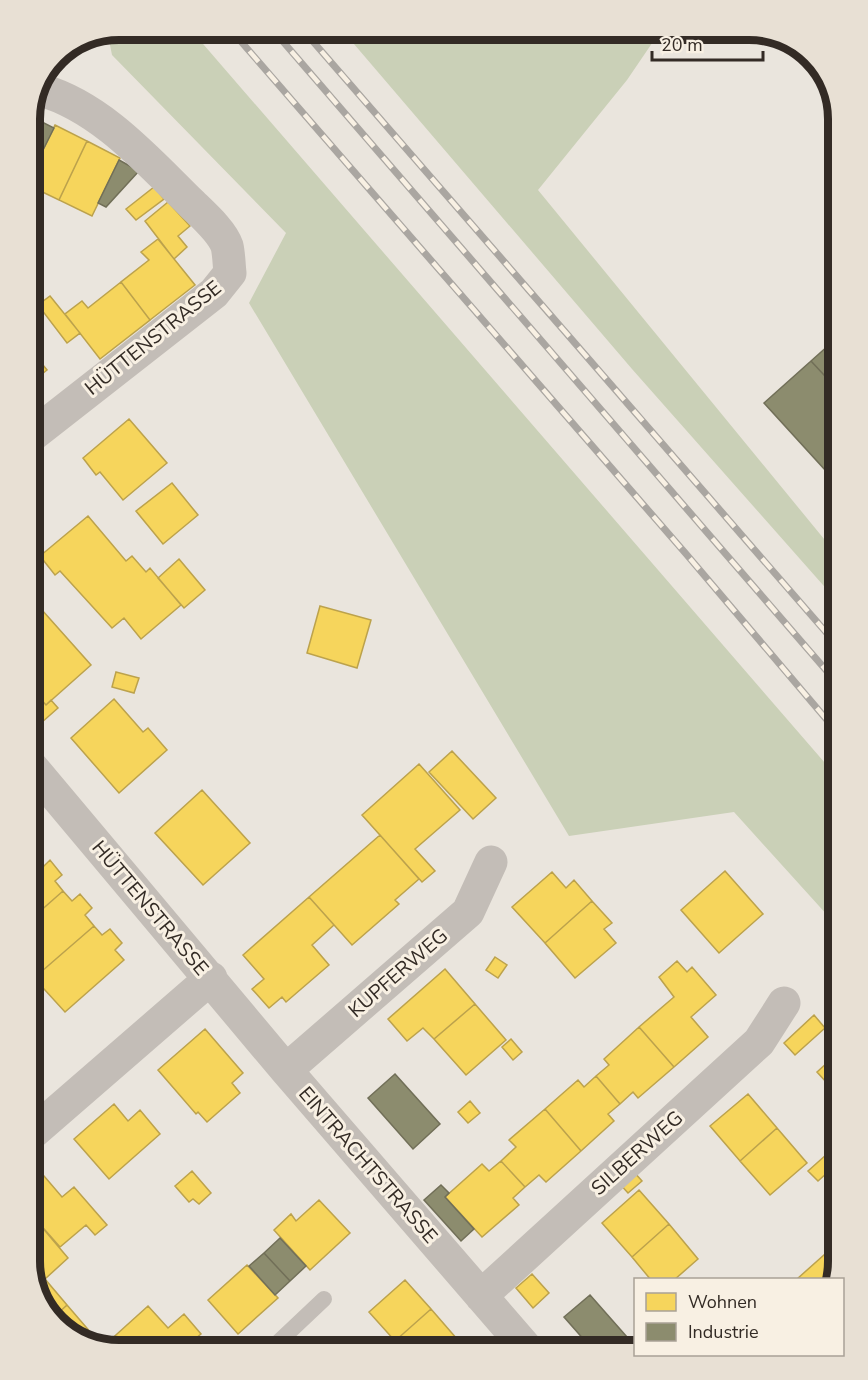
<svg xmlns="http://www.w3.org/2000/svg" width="868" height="1380" viewBox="0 0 868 1380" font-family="'Nunito Sans',sans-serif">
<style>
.green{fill:#cad0b7}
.homes{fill:#f6d55c;stroke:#bca24c;stroke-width:1.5}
.industry{fill:#8c8c6e;stroke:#716f58;stroke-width:1.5}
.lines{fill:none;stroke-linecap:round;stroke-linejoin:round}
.lane{stroke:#c3bdb7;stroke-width:16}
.street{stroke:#c3bdb7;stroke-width:33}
.rail-casing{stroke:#aaa6a1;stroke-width:7}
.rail{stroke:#f8f0e3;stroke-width:4.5;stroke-dasharray:14;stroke-linecap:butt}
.labels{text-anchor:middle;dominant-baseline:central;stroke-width:6;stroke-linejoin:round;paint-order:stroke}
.street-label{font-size:20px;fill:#332b25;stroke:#f8f0e3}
.rim{fill:none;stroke:#332b25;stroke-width:8}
</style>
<rect width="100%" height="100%" fill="#eae5dd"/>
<path class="green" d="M 119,30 L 191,30 L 838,778 L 838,927 L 734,812 L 569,836 L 249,303 L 286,233 L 112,55 L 108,35 Z
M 342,30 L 661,30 L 627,80 L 538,190 L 838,556 L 838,602 L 632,369 Z"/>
<path class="homes" d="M 55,125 L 87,141 L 59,200 L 30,186 L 30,176 Z
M 87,141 L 120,158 L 92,216 L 59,200 Z
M 154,187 L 164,199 L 136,220 L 126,209 Z
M 168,202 L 190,226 L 178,236 L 187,247 L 174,259 L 145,221 Z
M 158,239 L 195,285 L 150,320 L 121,282 L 149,260 L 141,252 Z
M 121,282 L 150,320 L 100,359 L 65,314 L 82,301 L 88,308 Z
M 50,296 L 80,333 L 67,343 L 38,305 Z
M 30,349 L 47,370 L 30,384 Z
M 129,419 L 167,463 L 123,500 L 100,472 L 96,475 L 83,458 Z
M 172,483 L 198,515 L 163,544 L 136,511 Z
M 88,516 L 126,561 L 132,556 L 146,572 L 150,568 L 181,605 L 141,639 L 124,618 L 112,628 L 60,571 L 55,575 L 40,556 Z
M 30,534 L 41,547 L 30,556 Z
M 179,559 L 205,590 L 184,608 L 158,578 Z
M 320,606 L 371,620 L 357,668 L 307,653 Z
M 42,610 L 91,665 L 46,705 L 30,687 L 30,622 Z
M 116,672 L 139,678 L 134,693 L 112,687 Z
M 30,687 L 46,705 L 51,700 L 58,708 L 32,731 Z
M 114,699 L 143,732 L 148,728 L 167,750 L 119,793 L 71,738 Z
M 452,751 L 496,798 L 473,819 L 429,772 Z
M 419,764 L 460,810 L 415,849 L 435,871 L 422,882 L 362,815 Z
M 202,790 L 250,843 L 203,885 L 155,833 Z
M 380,835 L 419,879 L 395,900 L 399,904 L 352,945 L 309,897 Z
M 32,855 L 43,867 L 50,860 L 62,875 L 55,881 L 63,891 L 30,920 L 30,857 Z
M 725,871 L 763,914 L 719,953 L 681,910 Z
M 552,872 L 566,888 L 574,880 L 592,901 L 545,943 L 512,907 Z
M 63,891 L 72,901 L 80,894 L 92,908 L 85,915 L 94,926 L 34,978 L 30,973 L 30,920 Z
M 309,897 L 334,925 L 312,945 L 329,965 L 286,1002 L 282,997 L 269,1008 L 252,989 L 264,979 L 243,955 Z
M 592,901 L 612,923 L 604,929 L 616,943 L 575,978 L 545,943 Z
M 94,926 L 102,935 L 110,929 L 122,943 L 115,950 L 124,960 L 65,1012 L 34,978 Z
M 495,957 L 507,965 L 498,978 L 486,970 Z
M 677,961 L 687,972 L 692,967 L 716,995 L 691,1017 L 708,1037 L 674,1067 L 639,1027 L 674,997 L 659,977 Z
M 445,969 L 475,1004 L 434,1039 L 423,1028 L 407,1041 L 388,1019 Z
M 475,1004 L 506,1040 L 466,1075 L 434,1039 Z
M 814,1015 L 825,1028 L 795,1055 L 784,1043 Z
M 639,1027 L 674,1067 L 638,1098 L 633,1092 L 620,1104 L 596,1076 L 609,1065 L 604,1059 Z
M 205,1029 L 243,1073 L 232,1083 L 240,1093 L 207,1122 L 198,1112 L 196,1114 L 158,1070 Z
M 511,1039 L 522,1052 L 513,1060 L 502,1047 Z
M 838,1053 L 838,1095 L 817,1072 Z
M 596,1076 L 620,1104 L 608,1114 L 614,1121 L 581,1151 L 545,1109 L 578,1080 L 584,1087 Z
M 748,1094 L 777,1128 L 740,1161 L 710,1126 Z
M 470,1101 L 480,1113 L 468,1123 L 458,1112 Z
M 114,1104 L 128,1121 L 140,1110 L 160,1134 L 109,1179 L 74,1139 Z
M 545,1109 L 581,1151 L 546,1182 L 539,1175 L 525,1187 L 501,1161 L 516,1147 L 509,1140 Z
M 777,1128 L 807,1163 L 770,1195 L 740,1161 Z
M 827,1154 L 836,1165 L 818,1181 L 808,1171 Z
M 501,1161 L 525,1187 L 513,1198 L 519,1205 L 482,1237 L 445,1197 L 482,1164 L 489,1171 Z
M 38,1169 L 62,1197 L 74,1187 L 107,1225 L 95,1235 L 86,1225 L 60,1247 L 30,1213 L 30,1176 Z
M 192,1171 L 211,1193 L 199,1204 L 193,1199 L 189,1202 L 175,1186 Z
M 633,1171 L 642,1181 L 628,1193 L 619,1183 Z
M 832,1171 L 838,1171 L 838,1187 L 832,1188 Z
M 639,1190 L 669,1224 L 632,1257 L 602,1223 Z
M 319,1200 L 350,1233 L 310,1270 L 274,1230 L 291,1214 L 296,1221 Z
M 30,1213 L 68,1258 L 45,1279 L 67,1305 L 54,1317 L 39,1299 L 30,1261 Z
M 669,1224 L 698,1259 L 674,1280 L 651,1280 L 632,1257 Z
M 834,1246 L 838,1251 L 838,1261 L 833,1280 L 797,1279 Z
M 247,1265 L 278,1298 L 238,1334 L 208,1300 Z
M 532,1274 L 549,1293 L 533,1308 L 516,1288 Z
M 405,1280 L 431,1309 L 395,1341 L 369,1312 Z
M 67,1305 L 98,1341 L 95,1344 L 70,1335 L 54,1317 Z
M 148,1306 L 168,1328 L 184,1314 L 201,1334 L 184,1348 L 186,1350 L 113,1350 L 107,1343 Z
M 431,1309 L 457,1339 L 445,1350 L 403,1350 L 395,1341 Z
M 457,1339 L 467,1350 L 445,1350 Z"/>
<path class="industry" d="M 40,121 L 54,128 L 31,174 L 30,139 Z
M 119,160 L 139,171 L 106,207 L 98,203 Z
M 838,337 L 838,390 L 811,361 Z
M 811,361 L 838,390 L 837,483 L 764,403 Z
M 395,1074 L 440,1124 L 413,1149 L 368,1098 Z
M 441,1185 L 449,1193 L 445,1197 L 474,1229 L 461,1241 L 424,1200 Z
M 280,1238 L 306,1266 L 290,1281 L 264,1253 Z
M 264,1253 L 290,1281 L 275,1295 L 249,1266 Z
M 590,1295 L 634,1345 L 628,1350 L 593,1350 L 564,1317 Z"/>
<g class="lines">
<path class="lane" d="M 270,1350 L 324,1299"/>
<path class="street" d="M 30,437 L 214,293 L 230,273 C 229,265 229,254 227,246 C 222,231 202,214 191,203 C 148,161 101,107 41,90
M 30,765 L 286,1070 L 528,1350
M 286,1070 L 468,912 L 491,862
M 30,1135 L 211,978
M 481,1296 L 759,1042 L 784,1003"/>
<defs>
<path id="rail" d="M 231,30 L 687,555 L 838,733
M 273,30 L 838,684
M 303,30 L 838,646"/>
</defs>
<use href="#rail" class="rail-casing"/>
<use href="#rail" class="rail"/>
</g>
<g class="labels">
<g class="street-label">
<text transform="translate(153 338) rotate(-39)">HÜTTENSTRASSE</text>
<text transform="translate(150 908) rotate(50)">HÜTTENSTRASSE</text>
<text transform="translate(398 973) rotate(-41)">KUPFERWEG</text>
<text transform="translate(637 1153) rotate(-42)">SILBERWEG</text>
<text transform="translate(368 1165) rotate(49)">EINTRACHTSTRASSE</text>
</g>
</g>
<path d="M0 0H868V1380H0ZM119 40H749A79 79 0 0 1 828 119V1261A79 79 0 0 1 749 1340H119A79 79 0 0 1 40 1261V119A79 79 0 0 1 119 40Z" fill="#e8e0d4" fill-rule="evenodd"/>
<path class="rim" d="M119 40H749A79 79 0 0 1 828 119V1261A79 79 0 0 1 749 1340H119A79 79 0 0 1 40 1261V119A79 79 0 0 1 119 40Z"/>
<rect x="634" y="1278" width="210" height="78" fill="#f8f0e3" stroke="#a9a197" stroke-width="1.5"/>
<rect x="646" y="1293" width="30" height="18" fill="#f6d55c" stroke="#a9a197" stroke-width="1.5"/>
<text x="688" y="1308" font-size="18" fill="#332b25">Wohnen</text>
<rect x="646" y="1323" width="30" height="18" fill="#8c8c6e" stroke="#a9a197" stroke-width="1.5"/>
<text x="688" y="1338" font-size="18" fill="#332b25">Industrie</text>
<path d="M652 51v9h111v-9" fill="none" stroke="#332b25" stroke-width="3"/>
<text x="661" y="51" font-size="18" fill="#332b25" stroke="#f8f0e3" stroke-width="4.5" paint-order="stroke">20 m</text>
</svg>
